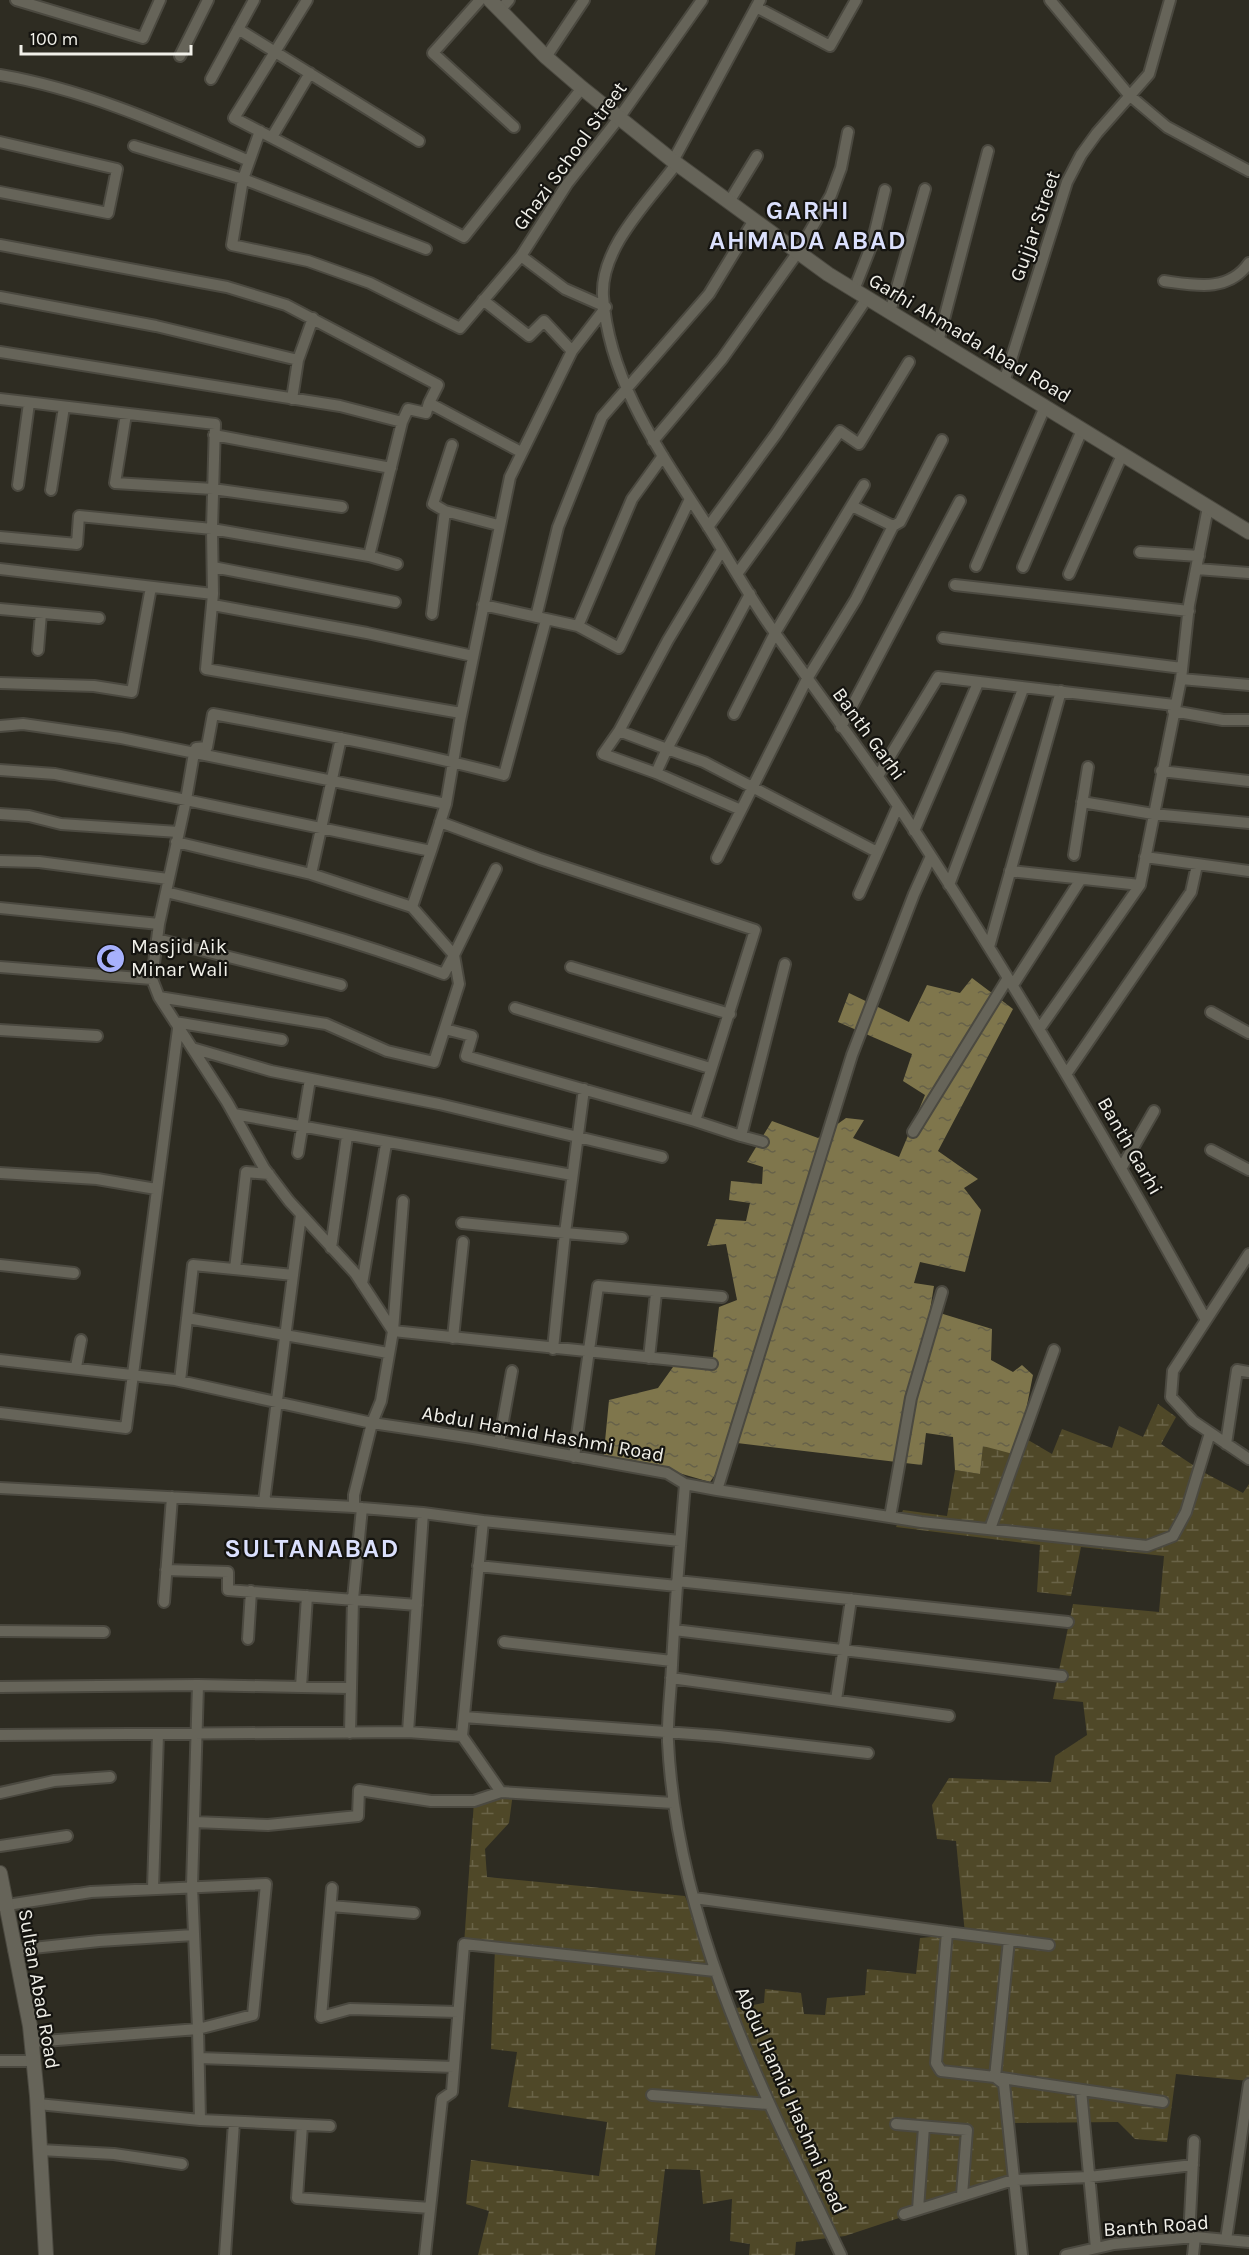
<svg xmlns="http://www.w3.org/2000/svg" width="1249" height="2255" viewBox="0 0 1249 2255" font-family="Karla,sans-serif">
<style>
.wetland{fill:url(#wetland-marsh)}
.water{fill:url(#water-ripples)}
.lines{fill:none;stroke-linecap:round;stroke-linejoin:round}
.minor-casing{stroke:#4b4940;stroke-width:14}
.tertiary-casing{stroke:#4b4940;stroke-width:16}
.minor{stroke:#666459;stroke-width:10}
.tertiary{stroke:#666459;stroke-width:14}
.labels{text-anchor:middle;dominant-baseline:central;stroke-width:4.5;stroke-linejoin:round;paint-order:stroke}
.street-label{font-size:20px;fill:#f1f0e9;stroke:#151410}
.poi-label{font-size:20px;fill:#f1f0e9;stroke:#151410;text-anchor:start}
.district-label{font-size:26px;font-weight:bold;letter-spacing:1.5px;fill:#dbe0fd;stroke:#151410}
</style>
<defs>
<pattern id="wetland-marsh" width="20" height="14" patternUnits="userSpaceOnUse" patternTransform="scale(1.5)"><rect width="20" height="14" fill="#4f4828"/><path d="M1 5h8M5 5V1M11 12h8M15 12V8" fill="none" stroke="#696347"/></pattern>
<pattern id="water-ripples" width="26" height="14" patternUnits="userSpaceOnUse" patternTransform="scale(1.5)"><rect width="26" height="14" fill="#7f764c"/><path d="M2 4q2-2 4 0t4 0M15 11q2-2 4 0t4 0" fill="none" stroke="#666149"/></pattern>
</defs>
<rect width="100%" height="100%" fill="#2e2c22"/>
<path class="wetland" d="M 1158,1404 L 1176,1417 L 1161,1444 L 1205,1473 L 1243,1493 L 1249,1484 L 1249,2081 L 1176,2074 L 1167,2142 L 1135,2139 L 1118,2122 L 1008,2123 L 1013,2180 L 845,2236 L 796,2242 L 795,2255 L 749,2255 L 750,2244 L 730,2241 L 732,2199 L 703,2204 L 700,2170 L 665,2169 L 655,2255 L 478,2255 L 489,2211 L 466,2204 L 471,2160 L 599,2176 L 607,2122 L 508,2107 L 517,2052 L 491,2049 L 495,1948 L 464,1944 L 474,1801 L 513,1793 L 509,1823 L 485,1849 L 487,1877 L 685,1896 L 731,2009 L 764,2003 L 765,1989 L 801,1993 L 804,2014 L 825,2015 L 827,1998 L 865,1995 L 867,1969 L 916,1974 L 920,1938 L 965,1934 L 956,1841 L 937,1839 L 932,1805 L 949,1778 L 1051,1782 L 1055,1756 L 1087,1735 L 1083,1702 L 1053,1699 L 1073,1604 L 1159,1612 L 1164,1556 L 1081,1547 L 1071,1596 L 1037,1592 L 1040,1545 L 896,1527 L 903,1510 L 947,1516 L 955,1470 L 980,1474 L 983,1446 L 1023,1437 L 1052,1454 L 1062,1429 L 1112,1448 L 1119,1426 L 1143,1437 Z"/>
<path class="water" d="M 972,978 L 1013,1009 L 938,1151 L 978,1179 L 964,1188 L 981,1210 L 965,1272 L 920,1262 L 914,1283 L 934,1286 L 930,1310 L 992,1329 L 991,1360 L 1013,1372 L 1022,1365 L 1033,1375 L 1017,1455 L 983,1446 L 980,1474 L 955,1470 L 953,1437 L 926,1433 L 922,1465 L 737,1443 L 710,1482 L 630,1459 L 603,1462 L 609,1400 L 658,1388 L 673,1367 L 712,1364 L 719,1307 L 737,1300 L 726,1244 L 707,1246 L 716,1219 L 746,1221 L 750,1203 L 729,1200 L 731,1181 L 762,1184 L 763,1167 L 747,1162 L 772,1121 L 818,1138 L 846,1118 L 864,1120 L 853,1138 L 899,1157 L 925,1095 L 903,1081 L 912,1054 L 838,1022 L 849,993 L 909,1022 L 927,985 L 960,993 Z"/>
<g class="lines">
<defs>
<path id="minor" d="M 16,0 L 143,38 L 160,0
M 307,0 L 234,118 L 464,237 L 582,88
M 480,0 L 433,53 L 514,127
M 1050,0 L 1129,95 L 1167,127 L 1249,171
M 756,7 L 830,46 L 856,0
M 500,10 L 509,0
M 238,29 L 419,141
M 180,56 L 208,0
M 546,57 L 584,0
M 0,75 C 87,90 167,126 247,160
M 211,79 L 254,0
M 260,131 L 243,179 L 232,245 L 308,261 L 370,283 L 460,328 L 521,256 L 567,184 L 619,118 L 702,0
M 272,137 L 310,73
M 0,142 L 117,169 L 108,213 L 0,192
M 134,146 L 243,179 L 426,249
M 673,161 L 760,0
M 677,163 C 649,201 600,248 603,296 C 609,384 663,456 709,528 C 729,560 748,594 770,626 C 825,703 882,779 933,859 C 1030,1009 1120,1163 1206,1320
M 729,202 L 757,156
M 0,245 L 227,287 L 286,305 L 438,385 L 429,403 L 521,452
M 521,256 L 565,289 L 606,307 L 572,351 L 510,477 L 460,721 L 446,804 L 431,851 L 186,800 L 194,753 L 196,748 L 207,747 L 213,714 C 311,732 408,750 504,775 L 546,620
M 1164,281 C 1194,285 1228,293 1249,263
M 854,290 L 872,244 L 885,190
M 0,297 L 156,326 L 298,360 L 313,318
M 483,300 L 529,336 L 544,321 L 572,351
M 890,312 L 925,189
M 938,342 L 988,151
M 0,352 L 340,406 L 402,422 L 369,556 L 212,529 L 215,424 L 0,399
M 1004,382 L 1067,182 L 1081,155 L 1097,133 L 1149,74 L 1170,0
M 292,399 L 298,360
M 126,414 L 115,483 L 213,489 L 342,507
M 402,422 L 408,409 L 426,413 L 429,403
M 214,435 L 391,468
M 653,441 L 722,359 L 798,252 L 831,195 L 841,168 L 848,132
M 452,445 L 433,504 L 445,511 L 498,525
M 663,456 L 632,499 L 578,626 L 619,648 L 690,499
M 18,485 L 29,403
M 51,490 L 64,407
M 852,506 L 893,526
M 708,527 L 776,434 L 867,298
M 0,537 L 77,544 L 79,516 L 212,529 L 213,594 L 0,569
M 722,550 L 668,640 L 619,731 L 667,749 L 656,773 L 741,810
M 1140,552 L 1199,556
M 369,556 L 397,564
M 976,566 L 1045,407
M 213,567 L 395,602
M 1023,567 L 1082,430
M 1197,569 L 1249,573
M 737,574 L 840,431 L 859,444 L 909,362
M 1069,574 L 1122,455
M 955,585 L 1189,611
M 213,594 L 206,669 L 461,713
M 750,594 L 667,749 L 704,762 L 877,852
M 213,605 L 367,633 L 473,656
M 483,605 L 578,626
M 0,609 L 99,618
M 432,614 L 445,511
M 536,617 L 558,527 L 602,417 L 709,294 L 754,220
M 943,638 L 1182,668
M 38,650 L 41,613
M 1181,679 L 1249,685
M 0,683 L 94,686 L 132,692 L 151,587
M 1173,711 L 1223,720 L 1249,720
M 734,714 L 775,633 L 864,485
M 0,726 L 23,724 L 121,738 L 446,804
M 841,727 L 960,501
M 619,731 L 603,754 L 656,773
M 0,770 L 55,774 L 186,800 L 159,924 L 152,979
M 1161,771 L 1249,781
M 878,776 L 938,677 L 1174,705
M 1082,802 L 1153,814 L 1249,823
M 0,814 L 29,816 L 61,824 L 178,832
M 440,822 L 540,859 L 755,930 L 695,1121 L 466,1056 L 472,1036 L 445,1029
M 914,831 L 978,683
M 1074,855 L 1088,767
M 931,856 L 914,894 L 852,1055 L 717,1490 L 921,1522 L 1147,1546 L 1173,1536 L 1186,1512 L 1210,1433
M 1145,857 L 1249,871
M 717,858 L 807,679 L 856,599 L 893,526 L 900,522 L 942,440
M 0,861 L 39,862 L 168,879
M 1010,871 L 1140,885
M 311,874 L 341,738
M 949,885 L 1023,689
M 166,892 C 260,915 353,939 444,974 L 454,955 L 412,907 L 311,874 L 176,842
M 859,894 L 898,806
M 412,907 L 431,851
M 0,908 L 159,924
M 157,939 L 341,985
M 989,947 L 1061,691
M 0,967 L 152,979 L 159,997 L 227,1102 L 264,1168 L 289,1201 L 355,1273 L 393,1331 L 381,1401 L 372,1423 L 473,1438 L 667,1473 L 685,1484 C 680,1544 675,1605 672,1665 C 671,1691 667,1717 668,1742 C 677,1926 763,2092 841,2255
M 571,967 L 730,1014
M 1013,985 L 1081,879
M 159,997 L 326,1024 L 387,1051 L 434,1062 L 459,984 L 454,955 L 496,869
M 515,1008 L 710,1068
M 1211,1012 L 1249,1033
M 175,1022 L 282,1040
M 1040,1028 L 1140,885 L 1181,679 L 1189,605 L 1208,507
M 0,1030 L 97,1036
M 192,1048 L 271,1071 L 439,1104 L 662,1157
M 1067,1073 L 1191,892 L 1197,865
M 584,1089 L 565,1233 L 622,1238
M 234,1114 L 572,1175
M 695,1121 L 741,1136 L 785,964
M 913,1132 L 1008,978
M 741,1136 L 763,1142
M 1211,1150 L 1249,1170
M 298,1153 L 310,1079
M 1122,1167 L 1154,1111
M 0,1173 L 97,1179 L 156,1189
M 403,1201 L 393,1331 L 712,1364
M 462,1223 L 565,1233 L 553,1349
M 331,1248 L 347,1136
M 1249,1254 L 1173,1371 L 1171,1397 L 1193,1421 L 1249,1459
M 0,1265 L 74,1273
M 235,1269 L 246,1172 L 269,1174
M 362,1284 L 386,1144
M 187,1318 L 388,1353
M 453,1338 L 463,1242
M 649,1358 L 656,1293
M 0,1360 L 175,1380 L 372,1423 L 354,1495 L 354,1507 L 362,1508 L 353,1599 L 350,1733
M 76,1367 L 81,1340
M 180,1381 L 193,1265 L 293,1275 L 301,1215
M 0,1413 L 126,1428 L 178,1029
M 499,1443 L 512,1371
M 1226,1444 L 1237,1370 L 1249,1372
M 574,1457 L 598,1286 L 722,1297
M 685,1484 L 717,1490
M 0,1488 L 354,1507
M 264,1502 L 293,1275
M 423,1513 L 483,1521
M 890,1517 L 911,1398 L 942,1292
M 990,1529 L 1054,1350
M 478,1566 L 677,1586
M 166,1570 L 228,1572 L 228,1590 L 417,1605
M 677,1581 L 1068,1622
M 164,1602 L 172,1497
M 674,1630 L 1062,1676
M 0,1631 L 104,1632
M 248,1639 L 251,1591
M 504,1642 L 672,1661
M 671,1678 L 949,1716
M 0,1687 L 198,1685
M 301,1687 L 307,1596
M 836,1700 L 851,1599
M 464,1717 L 719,1736 L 868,1753
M 408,1732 L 462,1736 L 483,1521 L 680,1541
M 0,1735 L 408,1732 L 423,1513 L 362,1508
M 462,1736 L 501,1792
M 0,1793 L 54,1781 L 110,1777
M 194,1822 L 268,1825 L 358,1816 L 359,1790 L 431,1801 L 474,1801 L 501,1792 L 673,1803
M 0,1846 L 67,1836
M 153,1888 L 158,1734
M 332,1888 L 321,2017 L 350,2009 L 458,2012
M 694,1898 L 947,1932 L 936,2063 L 941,2071 L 995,2077 L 1004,2084 L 1022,2255
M 1,1906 L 91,1892 L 266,1884 L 253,2015 L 198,2029 L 192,1886 L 198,1685 L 349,1688
M 331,1906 L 414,1913
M 947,1932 L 1049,1945
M 1009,1940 L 995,2077 L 1163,2102
M 14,1950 L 99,1941 L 194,1935
M 32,2042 L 198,2029 L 200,2120
M 199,2058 L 454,2067
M 0,2061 L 34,2061
M 1081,2090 L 1096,2248
M 652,2095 L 769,2104
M 38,2104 L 200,2120 L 330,2126
M 896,2124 L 967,2130 L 962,2195
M 302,2125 L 297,2198 L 430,2208
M 40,2150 L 114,2154 L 182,2164
M 918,2209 L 924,2127
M 904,2214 L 1013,2180 L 1089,2177 L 1193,2165
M 1189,2237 L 1194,2141
M 1226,2240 L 1249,2084
M 225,2255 L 234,2122
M 425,2255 L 442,2099 L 452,2092 L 464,1944 L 715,1971
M 1066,2255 L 1114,2244 L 1195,2237 L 1249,2242
M 1193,2255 L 1195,2237"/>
<path id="tertiary" d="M 490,0 L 546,57 L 582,88 L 673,161 L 828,274 L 1249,532
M 0,1873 L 30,2026 L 37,2096 L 46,2255"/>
</defs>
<use href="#minor" class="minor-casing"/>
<use href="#tertiary" class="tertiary-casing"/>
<use href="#minor" class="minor"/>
<use href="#tertiary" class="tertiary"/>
</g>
<defs>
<symbol id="mosque-disc" viewBox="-11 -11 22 22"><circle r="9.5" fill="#a7b1fc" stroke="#151410"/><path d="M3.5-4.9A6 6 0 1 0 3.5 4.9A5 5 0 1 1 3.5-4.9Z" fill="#111"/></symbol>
</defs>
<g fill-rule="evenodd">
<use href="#mosque-disc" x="94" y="942" width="33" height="33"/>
</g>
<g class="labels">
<g class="street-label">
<text transform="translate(570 156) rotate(-54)">Ghazi School Street</text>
<text transform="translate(1035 226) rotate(-71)">Gujjar Street</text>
<text transform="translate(970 338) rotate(31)">Garhi Ahmada Abad Road</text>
<text transform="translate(869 734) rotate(54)">Banth Garhi</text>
<text transform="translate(1130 1146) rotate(60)">Banth Garhi</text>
<text transform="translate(543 1434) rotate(10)">Abdul Hamid Hashmi Road</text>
<text transform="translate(39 1989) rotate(80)">Sultan Abad Road</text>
<text transform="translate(791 2100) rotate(66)">Abdul Hamid Hashmi Road</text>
<text transform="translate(1156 2226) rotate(-4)">Banth Road</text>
</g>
<g class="poi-label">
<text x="131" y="946">Masjid Aik<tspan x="131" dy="23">Minar Wali</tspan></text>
</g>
<g class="district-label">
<text x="808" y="210">GARHI<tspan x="808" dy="30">AHMADA ABAD</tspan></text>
<text x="312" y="1548">SULTANABAD</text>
</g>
</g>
<path d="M21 45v9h170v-9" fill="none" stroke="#f1f0e9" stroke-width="3"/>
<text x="30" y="45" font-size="18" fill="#f1f0e9" stroke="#151410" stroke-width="4.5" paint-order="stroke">100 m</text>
</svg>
